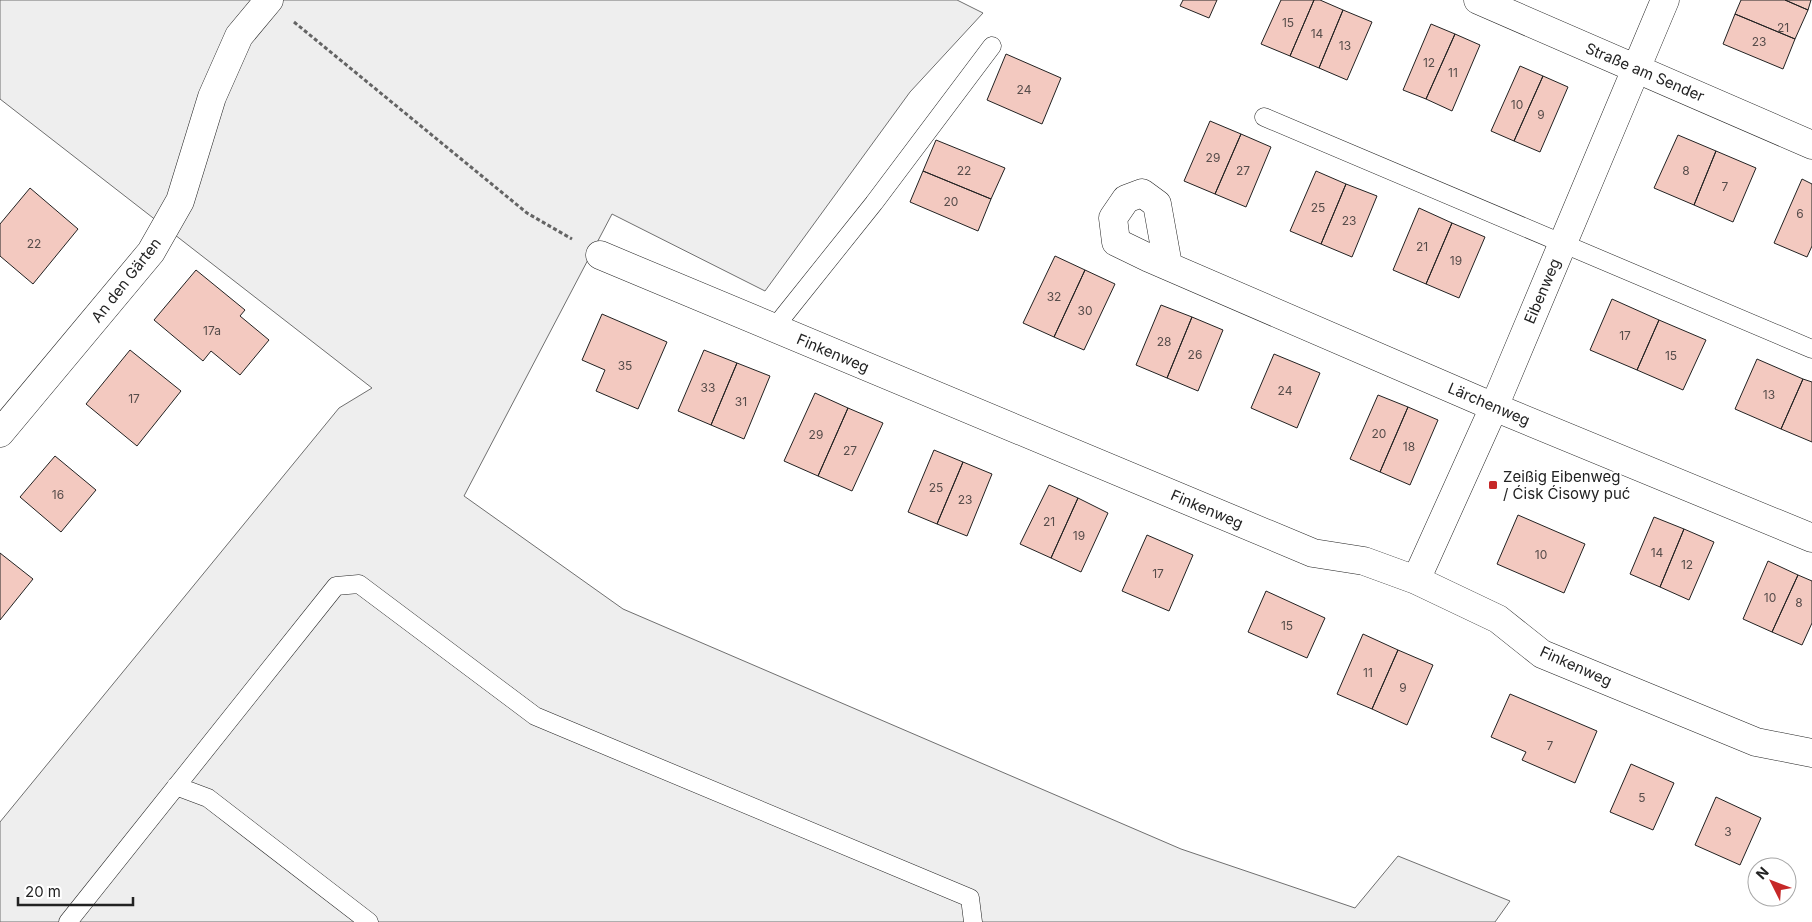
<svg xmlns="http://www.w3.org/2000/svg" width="1812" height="922" viewBox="0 0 1812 922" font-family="Inter,sans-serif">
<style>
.green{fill:#eee;stroke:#6f6f6f}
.building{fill:#f3c9c0;stroke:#222}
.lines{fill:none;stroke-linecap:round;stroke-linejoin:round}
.service-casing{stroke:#222;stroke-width:19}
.minor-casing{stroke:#222;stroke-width:29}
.path{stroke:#646464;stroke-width:3;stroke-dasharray:4 2.5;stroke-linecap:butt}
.service{stroke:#fff;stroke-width:18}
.minor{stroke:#fff;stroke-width:28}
.poi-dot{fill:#c62828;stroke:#fff;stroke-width:2}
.labels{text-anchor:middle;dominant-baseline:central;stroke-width:4;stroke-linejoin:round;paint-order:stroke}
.number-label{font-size:12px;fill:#564c4a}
.street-label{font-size:15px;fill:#222;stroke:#fff}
.poi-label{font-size:15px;fill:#222;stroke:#fff;text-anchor:start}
</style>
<rect width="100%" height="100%" fill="#fff"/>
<path class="green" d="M 0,0 L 957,0 L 983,13 L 910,92 L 765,291 L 612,214 L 464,496 L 623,609 L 1181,849 L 1355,908 L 1398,856 L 1510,901 L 1495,922 L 0,922 L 0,822 L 339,408 L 372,388 L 0,99 Z"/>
<path class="building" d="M 1183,0 L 1217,0 L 1209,18 L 1180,6 Z
M 1281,0 L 1314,0 L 1290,56 L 1261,44 Z
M 1314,0 L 1320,0 L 1343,10 L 1319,68 L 1290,56 Z
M 1741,0 L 1785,0 L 1808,10 L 1795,39 L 1735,14 Z
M 1785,0 L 1811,0 L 1808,10 Z
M 1343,10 L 1372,22 L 1347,80 L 1319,68 Z
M 1735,14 L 1795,39 L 1783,69 L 1723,44 Z
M 1431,24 L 1455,34 L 1426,99 L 1403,90 Z
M 1455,34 L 1480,45 L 1452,111 L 1426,99 Z
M 1006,54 L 1061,78 L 1042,124 L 987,100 Z
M 1520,66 L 1543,76 L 1514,141 L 1491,131 Z
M 1543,76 L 1568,87 L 1540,152 L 1514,141 Z
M 1210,121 L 1241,134 L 1215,194 L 1184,181 Z
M 1241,134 L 1271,147 L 1246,207 L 1215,194 Z
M 1678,135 L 1716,151 L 1694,205 L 1654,188 Z
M 936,140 L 1005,168 L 991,199 L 923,171 Z
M 1716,151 L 1756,168 L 1733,222 L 1694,205 Z
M 923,171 L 991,199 L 978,231 L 910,202 Z
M 1316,171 L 1346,184 L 1321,244 L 1290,231 Z
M 1802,179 L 1812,184 L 1812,246 L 1807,257 L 1774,243 Z
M 1346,184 L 1377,196 L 1352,257 L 1321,244 Z
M 30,188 L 78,229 L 33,284 L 0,256 L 0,224 Z
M 1419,208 L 1452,223 L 1426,284 L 1393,270 Z
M 1452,223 L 1485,237 L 1459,298 L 1426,284 Z
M 1055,256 L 1085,270 L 1054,337 L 1023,323 Z
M 196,270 L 245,310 L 240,316 L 269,340 L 240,375 L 211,351 L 203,361 L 154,320 Z
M 1085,270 L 1115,284 L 1084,350 L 1054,337 Z
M 1612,299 L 1659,320 L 1637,370 L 1590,350 Z
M 1161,305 L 1192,317 L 1167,378 L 1136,365 Z
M 602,314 L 667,342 L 638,409 L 596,391 L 605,370 L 582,360 Z
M 1192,317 L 1223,330 L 1198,391 L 1167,378 Z
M 1659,320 L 1706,340 L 1683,390 L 1637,370 Z
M 130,350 L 181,391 L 137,446 L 86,404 Z
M 704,350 L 737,363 L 711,425 L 678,411 Z
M 1274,354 L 1320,373 L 1297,428 L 1251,408 Z
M 1757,359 L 1803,379 L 1781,429 L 1735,409 Z
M 737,363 L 770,376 L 744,439 L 711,425 Z
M 1803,379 L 1812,382 L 1812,442 L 1781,429 Z
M 815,393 L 848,408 L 818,476 L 784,461 Z
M 1378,395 L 1408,407 L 1380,472 L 1350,459 Z
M 1408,407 L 1438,420 L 1410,485 L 1380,472 Z
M 848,408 L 883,423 L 852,491 L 818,476 Z
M 934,450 L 963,462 L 937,524 L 908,512 Z
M 55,456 L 96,490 L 61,532 L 20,497 Z
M 963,462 L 992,474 L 967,536 L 937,524 Z
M 1049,485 L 1078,498 L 1051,558 L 1020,544 Z
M 1078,498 L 1108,513 L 1081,572 L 1051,558 Z
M 1518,515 L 1585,544 L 1564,593 L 1497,564 Z
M 1654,517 L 1684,529 L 1660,587 L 1630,574 Z
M 1684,529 L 1714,542 L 1689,600 L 1660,587 Z
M 1147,535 L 1193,555 L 1169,611 L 1122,591 Z
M 0,553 L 33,579 L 0,620 Z
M 1768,561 L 1798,575 L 1772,632 L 1743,619 Z
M 1798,575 L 1812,581 L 1812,623 L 1802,645 L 1772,632 Z
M 1266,591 L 1325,618 L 1307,658 L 1248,632 Z
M 1363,634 L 1398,650 L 1372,709 L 1337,694 Z
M 1398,650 L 1433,665 L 1407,725 L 1372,709 Z
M 1510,694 L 1597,731 L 1575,783 L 1522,760 L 1526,752 L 1491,737 Z
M 1631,764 L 1674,783 L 1653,830 L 1610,812 Z
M 1716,797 L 1761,818 L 1740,865 L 1695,845 Z"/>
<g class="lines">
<defs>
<path id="service" d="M 1264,117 L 1812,349
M 774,328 L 874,203 L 992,46
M 176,786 L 208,798 L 369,922
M 68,922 L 336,586 L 359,584 L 535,716 L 970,898 L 973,922"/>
<path id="minor" d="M 1478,0 L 1812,145
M 600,255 L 1313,553 L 1364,561 L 1416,580 L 1498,619 L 1542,654 L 1756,742 L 1812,753
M 1168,265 L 1157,204 L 1142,193 L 1126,199 L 1113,218 L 1116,242 L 1149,258 L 1494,407 L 1812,538
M 0,433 L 151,252 L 180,201 L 212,97 L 239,36 L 269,0
M 1416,580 L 1494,407 L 1665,0"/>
</defs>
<use href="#service" class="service-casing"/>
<use href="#minor" class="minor-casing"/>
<path class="path" d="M 294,22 L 527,213 L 572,239"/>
<use href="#service" class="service"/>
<use href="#minor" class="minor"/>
</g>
<rect class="poi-dot" x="1488" y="480" width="10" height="10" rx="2.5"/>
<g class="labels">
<g class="number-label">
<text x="1288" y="22">15</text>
<text x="1783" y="27">21</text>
<text x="1317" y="33">14</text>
<text x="1759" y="41">23</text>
<text x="1345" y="45">13</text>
<text x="1429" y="62">12</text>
<text x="1453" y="72">11</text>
<text x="1024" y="89">24</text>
<text x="1517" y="104">10</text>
<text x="1541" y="114">9</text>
<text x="1213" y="157">29</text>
<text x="964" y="170">22</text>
<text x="1243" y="170">27</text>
<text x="1686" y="170">8</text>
<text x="1725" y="186">7</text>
<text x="951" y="201">20</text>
<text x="1318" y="207">25</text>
<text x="1800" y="213">6</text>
<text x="1349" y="220">23</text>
<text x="34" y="243">22</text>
<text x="1422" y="246">21</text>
<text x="1456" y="260">19</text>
<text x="1054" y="296">32</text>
<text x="1085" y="310">30</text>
<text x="212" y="330">17a</text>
<text x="1625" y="335">17</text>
<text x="1164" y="341">28</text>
<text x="1195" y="354">26</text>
<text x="1671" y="355">15</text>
<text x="625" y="365">35</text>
<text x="708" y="387">33</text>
<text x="1285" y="390">24</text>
<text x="1769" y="394">13</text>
<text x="134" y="398">17</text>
<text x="741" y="401">31</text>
<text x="1379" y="433">20</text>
<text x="816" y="434">29</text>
<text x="1409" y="446">18</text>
<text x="850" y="450">27</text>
<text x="936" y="487">25</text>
<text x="58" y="494">16</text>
<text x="965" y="499">23</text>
<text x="1049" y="521">21</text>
<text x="1079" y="535">19</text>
<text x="1657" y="552">14</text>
<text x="1541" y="554">10</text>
<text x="1687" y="564">12</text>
<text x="1158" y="573">17</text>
<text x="1770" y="597">10</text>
<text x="1799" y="602">8</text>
<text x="1287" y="625">15</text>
<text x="1368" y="672">11</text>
<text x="1403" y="687">9</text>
<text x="1550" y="745">7</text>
<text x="1642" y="797">5</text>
<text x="1728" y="831">3</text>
</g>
<g class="street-label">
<text transform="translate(1645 72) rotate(23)">Straße am Sender</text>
<text transform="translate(126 280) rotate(-52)">An den Gärten</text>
<text transform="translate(1542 291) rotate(-67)">Eibenweg</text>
<text transform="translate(833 353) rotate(23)">Finkenweg</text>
<text transform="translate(1489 404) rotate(23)">Lärchenweg</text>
<text transform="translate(1207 509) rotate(23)">Finkenweg</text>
<text transform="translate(1576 666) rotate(24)">Finkenweg</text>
</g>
<g class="poi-label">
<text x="1503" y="476">Zeißig Eibenweg<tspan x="1503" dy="17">/ Ćisk Ćisowy puć</tspan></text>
</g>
</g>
<g transform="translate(1772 882) rotate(312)"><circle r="24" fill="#ffffff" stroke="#a7a7a7"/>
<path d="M0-4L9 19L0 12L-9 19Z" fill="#c62828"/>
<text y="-8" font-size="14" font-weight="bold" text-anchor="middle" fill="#222222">N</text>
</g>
<path d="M18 897v8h115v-8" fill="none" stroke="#222222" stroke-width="2.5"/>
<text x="25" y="897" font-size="15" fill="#222222" stroke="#ffffff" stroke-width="4" paint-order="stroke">20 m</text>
</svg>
